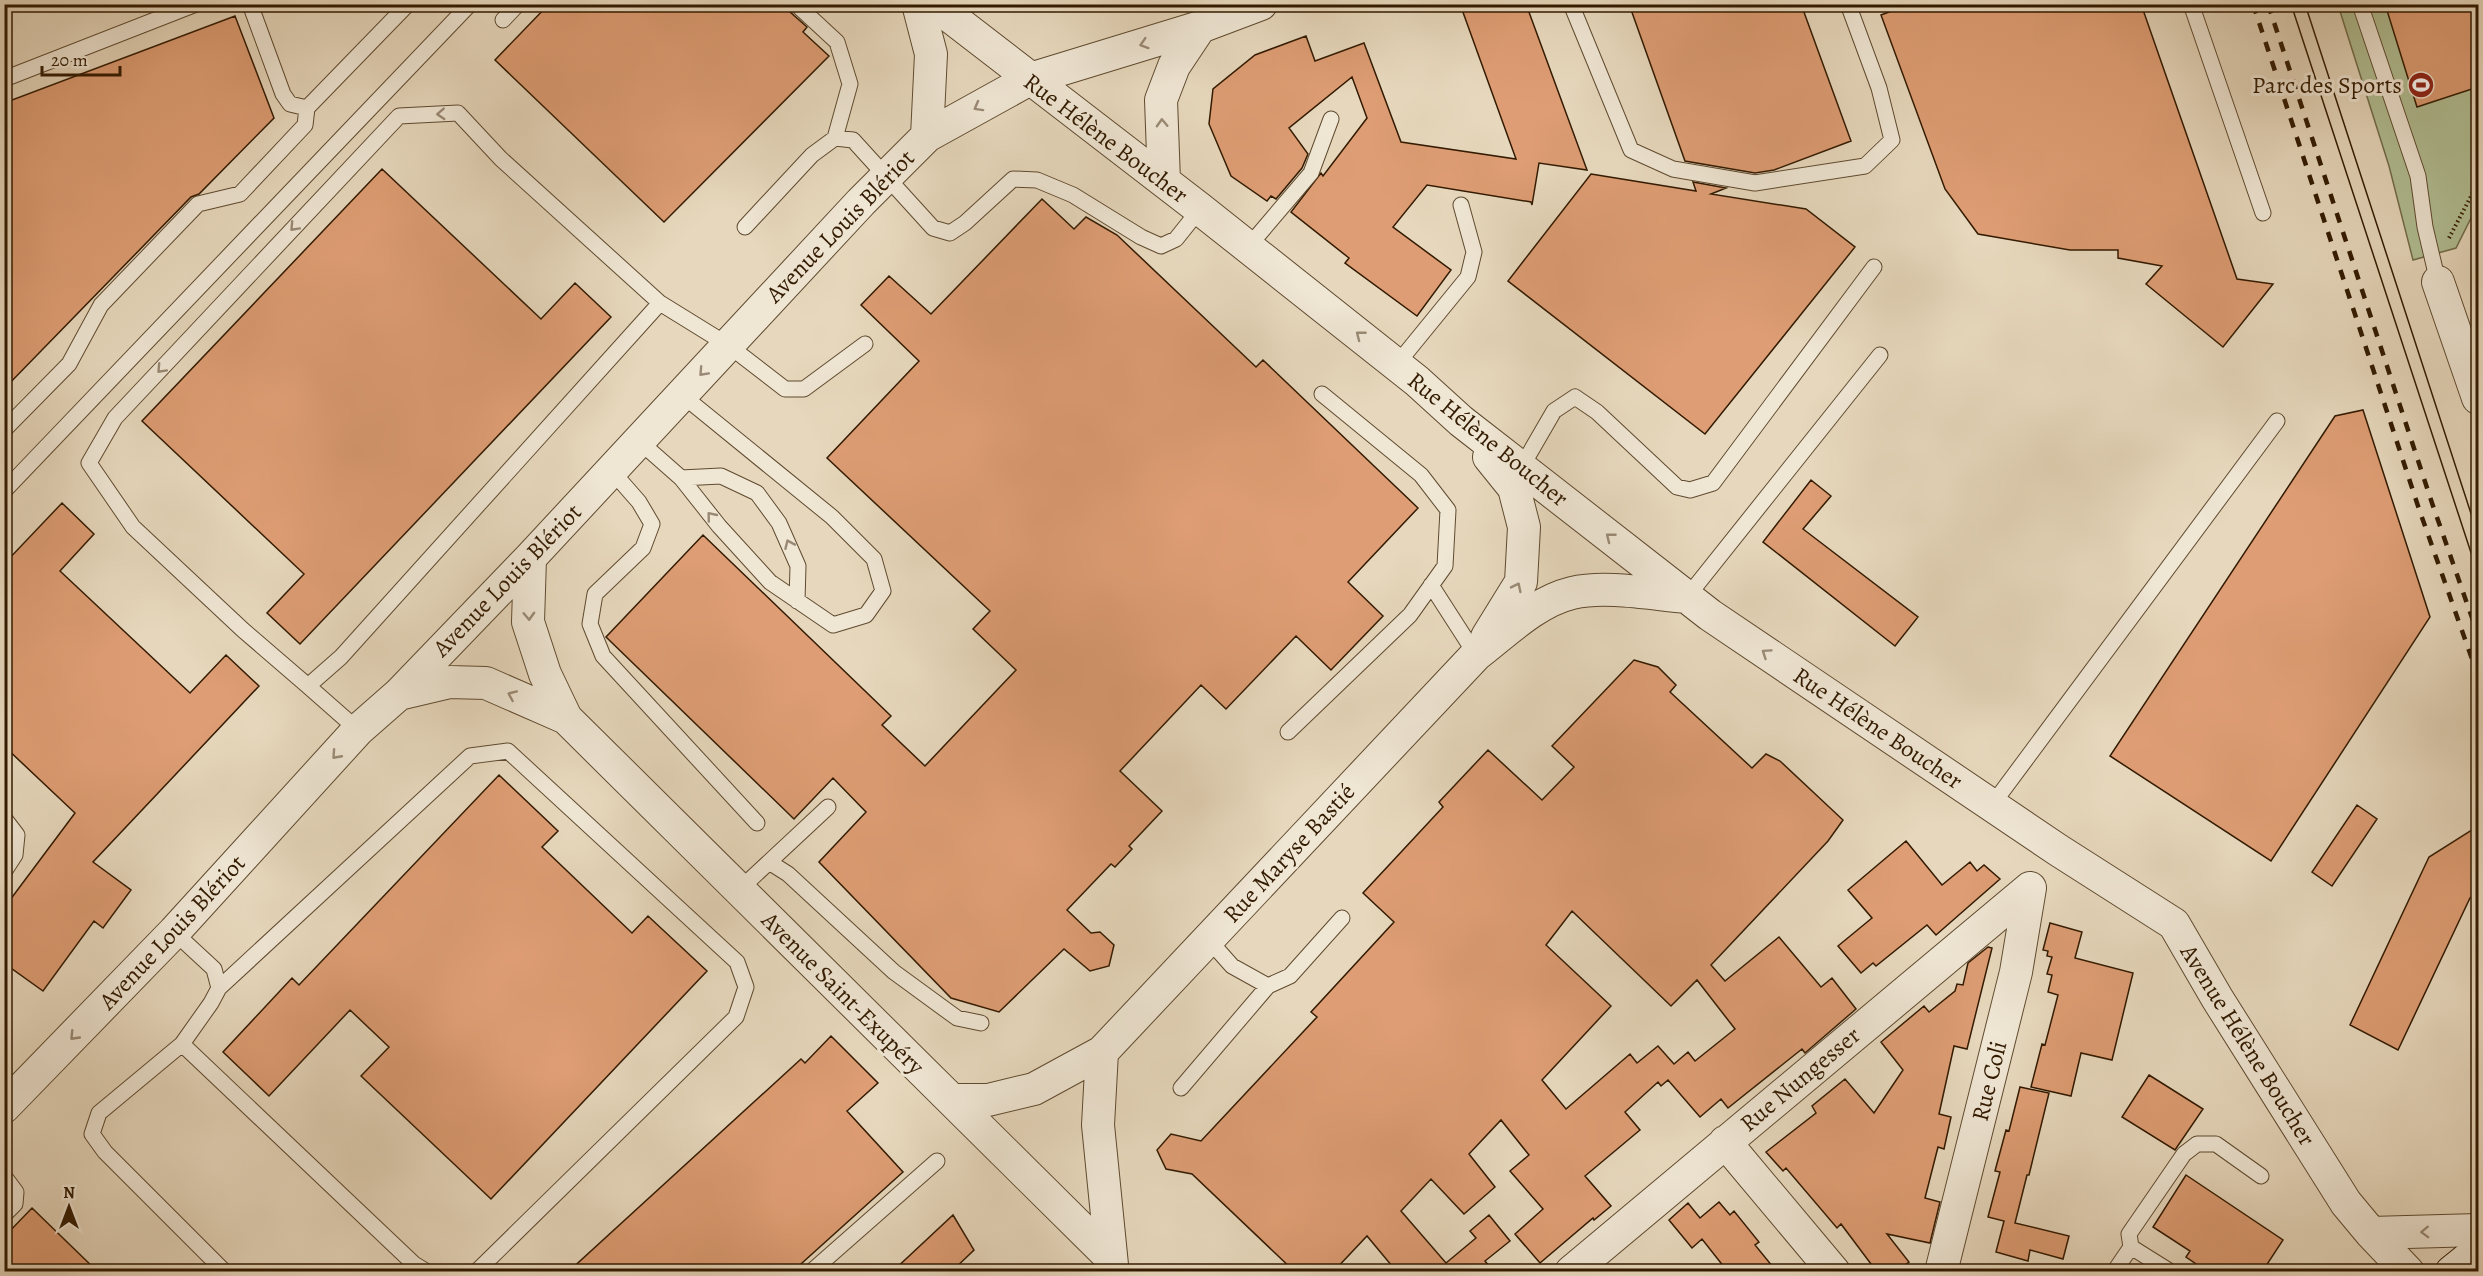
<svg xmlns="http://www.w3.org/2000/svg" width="2483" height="1276" viewBox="0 0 2483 1276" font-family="Alegreya,serif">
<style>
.green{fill:#b1bf94;stroke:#726c4a;stroke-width:1.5}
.building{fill:#de9d74;stroke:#321a00;stroke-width:1.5;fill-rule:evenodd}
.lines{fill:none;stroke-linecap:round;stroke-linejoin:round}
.lane-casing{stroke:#5f4a2f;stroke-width:17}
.street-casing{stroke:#5f4a2f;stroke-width:34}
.secondary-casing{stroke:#321a00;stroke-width:35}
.path{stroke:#321a00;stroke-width:4;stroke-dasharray:1.5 3;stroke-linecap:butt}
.lane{stroke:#efe6d4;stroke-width:15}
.street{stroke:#efe6d4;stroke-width:32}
.secondary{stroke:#efe6d4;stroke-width:33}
.tram{stroke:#321a00;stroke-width:1.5}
.rail{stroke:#321a00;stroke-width:4.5;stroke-dasharray:10 10;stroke-linecap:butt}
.oneway{stroke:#9a8a75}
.labels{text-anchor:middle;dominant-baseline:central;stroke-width:6;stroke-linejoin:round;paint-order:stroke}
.poi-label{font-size:24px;fill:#321a00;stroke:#efe6d4;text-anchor:end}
.street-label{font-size:24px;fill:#321a00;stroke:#efe6d4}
</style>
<rect width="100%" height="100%" fill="#e7d8bd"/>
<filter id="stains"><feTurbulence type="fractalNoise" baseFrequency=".00333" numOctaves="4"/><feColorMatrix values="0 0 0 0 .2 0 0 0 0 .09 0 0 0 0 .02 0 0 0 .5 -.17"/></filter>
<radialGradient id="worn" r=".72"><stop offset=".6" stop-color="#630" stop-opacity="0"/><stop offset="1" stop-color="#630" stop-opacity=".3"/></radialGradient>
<path class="green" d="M 2338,5 L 2478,5 L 2478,204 L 2456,248 L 2413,260 L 2389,166 Z"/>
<path class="building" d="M 549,4 L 787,4 L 789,11 L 807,27 L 803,32 L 829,56 L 664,222 L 495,60 Z
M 1460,4 L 1526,4 L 1587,170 L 1539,163 L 1532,205 L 1531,202 L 1427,185 L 1393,227 L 1451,270 L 1417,316 L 1345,263 L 1349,258 L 1291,212 L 1321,173 L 1323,176 L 1367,118 L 1352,77 L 1289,128 L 1308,154 L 1302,168 L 1276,199 L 1271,196 L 1267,201 L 1231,176 L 1209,124 L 1213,89 L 1255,55 L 1306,36 L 1315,61 L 1364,43 L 1401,142 L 1516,159 Z
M 1629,4 L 1801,4 L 1851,141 L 1774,170 L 1755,173 L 1685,161 Z
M 1910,4 L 2141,4 L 2237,279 L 2273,284 L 2223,347 L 2146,284 L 2162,266 L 2118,258 L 2118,250 L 2070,250 L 1978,234 L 1945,189 L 1881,15 Z
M 2385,4 L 2478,4 L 2478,87 L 2417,107 Z
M 235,16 L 274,118 L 199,194 L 191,197 L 4,389 L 4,103 Z
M 382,169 L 541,319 L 575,283 L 611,317 L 300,644 L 267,613 L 304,574 L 142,421 Z
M 1591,174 L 1696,191 L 1693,182 L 1726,188 L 1711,194 L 1806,209 L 1855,247 L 1705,434 L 1508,281 Z
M 1042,199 L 1074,229 L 1086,217 L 1117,235 L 1256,367 L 1263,360 L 1418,508 L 1348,582 L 1383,616 L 1331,670 L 1296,636 L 1226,709 L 1201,685 L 1120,771 L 1162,811 L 1129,846 L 1132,849 L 1115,867 L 1111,864 L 1067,910 L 1091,933 L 1100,932 L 1114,945 L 1109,966 L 1090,971 L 1064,949 L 999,1012 L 951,998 L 819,862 L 866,812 L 833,778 L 794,819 L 606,637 L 703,535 L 891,716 L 882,725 L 925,766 L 1016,670 L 973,629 L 990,611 L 827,458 L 919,361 L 861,305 L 889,276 L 931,314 Z
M 2363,410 L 2430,617 L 2271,861 L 2110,756 L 2335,416 Z
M 1811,480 L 1831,496 L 1803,529 L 1918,617 L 1895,646 L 1763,542 Z
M 62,503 L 94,534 L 60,571 L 190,693 L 226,655 L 259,686 L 93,862 L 131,890 L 103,928 L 94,921 L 43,991 L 4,963 L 4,908 L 75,813 L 4,746 L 4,564 Z
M 1634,660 L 1658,667 L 1676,685 L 1670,692 L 1752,768 L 1766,754 L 1780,761 L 1843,820 L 1828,841 L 1711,965 L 1725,981 L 1779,937 L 1821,987 L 1832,978 L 1856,1009 L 1805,1053 L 1802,1049 L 1728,1108 L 1721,1099 L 1700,1117 L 1668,1080 L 1661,1086 L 1658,1082 L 1625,1112 L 1640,1130 L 1585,1176 L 1611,1206 L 1594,1220 L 1593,1218 L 1540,1263 L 1515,1234 L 1543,1209 L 1510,1171 L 1529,1155 L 1501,1120 L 1469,1154 L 1495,1187 L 1464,1214 L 1431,1179 L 1401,1211 L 1446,1263 L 1476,1238 L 1470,1231 L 1489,1215 L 1510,1241 L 1485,1261 L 1494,1272 L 1397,1272 L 1367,1236 L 1333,1272 L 1295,1272 L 1192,1174 L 1166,1169 L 1157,1150 L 1171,1134 L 1201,1141 L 1317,1017 L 1311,1012 L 1394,922 L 1363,893 L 1443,807 L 1439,802 L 1488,750 L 1542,800 L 1574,767 L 1552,746 ZM 1572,911 L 1671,1006 L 1697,980 L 1735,1029 L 1695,1061 L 1688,1052 L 1674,1064 L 1658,1046 L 1637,1063 L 1630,1054 L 1566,1109 L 1542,1080 L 1611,1006 L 1546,945 Z
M 499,775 L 558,831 L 542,847 L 632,933 L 648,916 L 707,971 L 491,1199 L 361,1076 L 389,1047 L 350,1010 L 269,1096 L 223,1052 L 292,978 L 299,985 Z
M 2357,805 L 2377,819 L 2332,886 L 2312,872 Z
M 2478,826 L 2478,892 L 2470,898 L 2398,1050 L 2350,1025 L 2429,857 Z
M 1906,841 L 1942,885 L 1970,862 L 1977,871 L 1984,865 L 2000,879 L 1936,935 L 1927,925 L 1876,966 L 1873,963 L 1861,973 L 1838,946 L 1872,918 L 1848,890 Z
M 2050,923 L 2082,932 L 2075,958 L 2133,973 L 2112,1060 L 2081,1053 L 2071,1096 L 2031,1087 L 2042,1044 L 2045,1045 L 2058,995 L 2048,992 L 2052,975 L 2047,974 L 2052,957 L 2047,956 L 2048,951 L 2043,950 Z
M 1988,947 L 1992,948 L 1967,1049 L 1954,1046 L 1939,1114 L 1951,1117 L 1944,1149 L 1938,1147 L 1925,1198 L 1940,1202 L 1930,1243 L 1887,1234 L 1909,1262 L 1896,1272 L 1877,1272 L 1841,1224 L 1837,1228 L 1786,1168 L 1783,1171 L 1766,1152 L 1816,1113 L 1812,1106 L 1845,1079 L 1874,1113 L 1903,1070 L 1881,1042 L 1924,1006 L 1929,1012 L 1955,991 L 1957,984 L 1963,985 L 1968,963 Z
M 831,1036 L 878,1083 L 847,1111 L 903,1172 L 792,1272 L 568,1272 L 801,1059 L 805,1063 Z
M 2149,1075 L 2203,1109 L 2175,1150 L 2122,1117 Z
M 2020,1087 L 2049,1093 L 2029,1175 L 2027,1175 L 2015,1223 L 2069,1236 L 2063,1259 L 2030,1250 L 2028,1261 L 1996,1252 L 2004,1221 L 1988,1217 L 2000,1172 L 1995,1171 L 2006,1130 L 2009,1131 Z
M 2186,1175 L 2283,1240 L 2262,1272 L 2208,1272 L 2186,1257 L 2190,1251 L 2153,1227 Z
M 1719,1202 L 1730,1215 L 1734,1211 L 1759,1242 L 1755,1245 L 1777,1272 L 1728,1272 L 1702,1239 L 1692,1248 L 1669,1220 L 1688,1203 L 1700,1218 Z
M 32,1208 L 98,1272 L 4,1272 L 4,1237 Z
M 953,1215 L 974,1250 L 951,1272 L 892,1272 Z"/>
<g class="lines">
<defs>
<path id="lane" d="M 250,4 L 283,94 L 290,104 L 307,108 L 408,4
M 796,4 L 837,42 L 850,84 L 835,138
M 1571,4 L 1631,150 L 1673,169 L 1755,183 L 1865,166 L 1892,140 L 1879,88 L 1848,4
M 2191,4 L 2263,213
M 2360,4 L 2418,176 L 2425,227 L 2438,282
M 503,20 L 518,4
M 4,79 L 196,4
M 745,227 L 812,155 L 835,138 L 853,140 L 933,228 L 950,233 L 965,223 L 1013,179 L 1037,180 L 1073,195 L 1141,237 L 1161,246 L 1176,239 L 1200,209
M 1248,247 L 1311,173 L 1331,119
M 1397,364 L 1468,277 L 1474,252 L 1461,205
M 4,430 L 69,364 L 101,305 L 198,204 L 240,194 L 305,125 L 307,108
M 639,441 L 681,478 L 719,526 L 770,582 L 833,625 L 866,615 L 883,591 L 874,559 L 832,517 L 682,395
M 1521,468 L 1554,411 L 1575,397 L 1597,412 L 1677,487 L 1690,490 L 1713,483 L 1874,267
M 611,470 L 639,502 L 652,524 L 643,548 L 595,594 L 590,624 L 603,656 L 757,823
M 681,478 L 721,476 L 757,493 L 779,523 L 798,566 L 797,601
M 4,491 L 470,4
M 1431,585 L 1476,655
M 1687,597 L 1880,355
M 308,686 L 243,630 L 133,527 L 89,463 L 115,418 L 399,116 L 458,113 L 501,159 L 660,303
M 358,730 L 308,686 L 341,657 L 660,303 L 728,345 L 785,389 L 804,389 L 865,344
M 1288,732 L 1410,615 L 1445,566 L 1448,510 L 1421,475 L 1322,394
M 1992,805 L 2277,421
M 4,818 L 17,835 L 15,855 L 4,872
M 769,862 L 788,874 L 894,972 L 957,1018 L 981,1023
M 739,890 L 828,807
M 174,932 L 214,969 L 219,988 L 211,1003 L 182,1044 L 99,1113 L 92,1134 L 105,1152 L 225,1272
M 1208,939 L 1232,966 L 1268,986 L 1290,976 L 1342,918
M 219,988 L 470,756 L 508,751 L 737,962 L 746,987 L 736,1017 L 476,1272
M 182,1044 L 414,1264 L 427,1272
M 1181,1088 L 1268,986
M 4,1176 L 16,1192 L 15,1204 L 4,1215
M 2131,1247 L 2171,1272
M 811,1272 L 937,1161
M 2114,1272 L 2131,1247 L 2129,1234 L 2184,1154 L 2197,1144 L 2216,1144 L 2261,1176"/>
<path id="street" d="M 918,4 L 931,54 L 927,136
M 934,4 L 1200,209 L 1417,381 L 1461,421 L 1710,615 L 2058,850 L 2174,924 L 2217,998 L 2346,1203 L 2371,1233 L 2408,1272
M 1164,181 L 1161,100 L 1174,66 L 1200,27
M 2438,282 L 2478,398
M 530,558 L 528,622 L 545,674 L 566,718 L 1111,1258
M 1487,637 L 1521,582 L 1524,527 L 1514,488 L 1489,457
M 399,694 L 450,682 L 486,683 L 566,718
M 1102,1052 L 1098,1125 L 1112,1265
M 952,1100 L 988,1100 L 1034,1089 L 1102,1052 L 1476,655 C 1505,633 1535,602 1572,593 C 1605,585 1652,594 1687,597
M 4,1107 L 174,932 L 358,730 L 399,694 L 530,558 L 861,202 L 927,136 L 1030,79 L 1200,27 L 1261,4
M 1725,1142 L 1834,1272
M 2371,1233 L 2478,1230
M 1571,1272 L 2030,888
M 1941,1272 L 2016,972 L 2030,888"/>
<path id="secondary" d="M 2452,1272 L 2478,1251"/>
</defs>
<use href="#lane" class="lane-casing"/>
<use href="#street" class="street-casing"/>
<use href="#secondary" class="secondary-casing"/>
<path class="path" d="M 2449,238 L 2478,183"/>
<use href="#lane" class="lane"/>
<use href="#street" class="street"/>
<use href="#secondary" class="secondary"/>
<path class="tram" d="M 2291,4 L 2478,574
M 2305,4 L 2478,535"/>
<path class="rail" d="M 2253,4 L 2419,509 L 2478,676
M 2268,4 L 2432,503 L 2478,635"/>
</g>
<defs><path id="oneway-chevron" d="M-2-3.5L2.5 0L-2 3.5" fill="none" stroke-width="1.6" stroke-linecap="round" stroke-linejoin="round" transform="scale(1.5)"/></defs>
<g class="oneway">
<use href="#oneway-chevron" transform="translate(1144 44) rotate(163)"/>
<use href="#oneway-chevron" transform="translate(978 107) rotate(151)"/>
<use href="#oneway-chevron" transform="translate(441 114) rotate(177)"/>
<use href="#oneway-chevron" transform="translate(1162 123) rotate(-92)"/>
<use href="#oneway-chevron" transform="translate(294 227) rotate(133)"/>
<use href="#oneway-chevron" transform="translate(1360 335) rotate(-142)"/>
<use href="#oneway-chevron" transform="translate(161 369) rotate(133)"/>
<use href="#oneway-chevron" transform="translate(703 372) rotate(133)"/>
<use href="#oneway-chevron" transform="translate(711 516) rotate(-129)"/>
<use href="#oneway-chevron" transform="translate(1610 537) rotate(-142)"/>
<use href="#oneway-chevron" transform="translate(789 544) rotate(-114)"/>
<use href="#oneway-chevron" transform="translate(1517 587) rotate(-64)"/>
<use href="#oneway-chevron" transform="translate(529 616) rotate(88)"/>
<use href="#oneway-chevron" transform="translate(1766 653) rotate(-146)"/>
<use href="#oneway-chevron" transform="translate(512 695) rotate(-156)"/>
<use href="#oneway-chevron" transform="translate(336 755) rotate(132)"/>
<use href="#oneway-chevron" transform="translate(74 1036) rotate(134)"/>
<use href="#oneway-chevron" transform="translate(2425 1232) rotate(178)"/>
</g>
<defs>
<symbol id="stadium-disc" viewBox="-11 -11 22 22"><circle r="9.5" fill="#8f2418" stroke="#efe6d4"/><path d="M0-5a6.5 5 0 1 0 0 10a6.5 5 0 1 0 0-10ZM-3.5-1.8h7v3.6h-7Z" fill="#fff"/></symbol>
</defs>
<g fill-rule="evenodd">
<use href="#stadium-disc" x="2406" y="70" width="30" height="30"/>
</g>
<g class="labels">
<g class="poi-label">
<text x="2402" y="85">Parc des Sports</text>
</g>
<g class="street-label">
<text transform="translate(1106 138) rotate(37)">Rue Hélène Boucher</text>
<text transform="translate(840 226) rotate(-46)">Avenue Louis Blériot</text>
<text transform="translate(1488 439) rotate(39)">Rue Hélène Boucher</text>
<text transform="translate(507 580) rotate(-46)">Avenue Louis Blériot</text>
<text transform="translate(1878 728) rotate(34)">Rue Hélène Boucher</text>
<text transform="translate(1289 853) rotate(-47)">Rue Maryse Bastié</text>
<text transform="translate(172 932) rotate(-47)">Avenue Louis Blériot</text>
<text transform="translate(843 993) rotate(45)">Avenue Saint-Exupéry</text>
<text transform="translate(2248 1045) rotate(58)">Avenue Hélène Boucher</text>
<text transform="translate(1800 1079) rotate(-40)">Rue Nungesser</text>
<text transform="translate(1989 1081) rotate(-76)">Rue Coli</text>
</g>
</g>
<rect width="2483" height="1276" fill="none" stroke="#e7d8bd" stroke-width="24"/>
<rect x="6" y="6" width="2471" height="1264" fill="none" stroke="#321a00" stroke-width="3"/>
<rect x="12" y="12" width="2459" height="1252" fill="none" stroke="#321a00" stroke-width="1.5"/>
<g transform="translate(69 1207)" stroke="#efe6d4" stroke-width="4.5" paint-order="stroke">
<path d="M0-4.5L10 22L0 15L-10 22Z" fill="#321a00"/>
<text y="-9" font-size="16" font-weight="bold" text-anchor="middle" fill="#321a00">N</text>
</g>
<path d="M42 66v9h78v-9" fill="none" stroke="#321a00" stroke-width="3"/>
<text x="51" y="66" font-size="18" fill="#321a00" stroke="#efe6d4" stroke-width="4.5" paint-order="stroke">20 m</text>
<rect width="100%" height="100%" filter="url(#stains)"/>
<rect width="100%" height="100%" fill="url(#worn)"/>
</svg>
